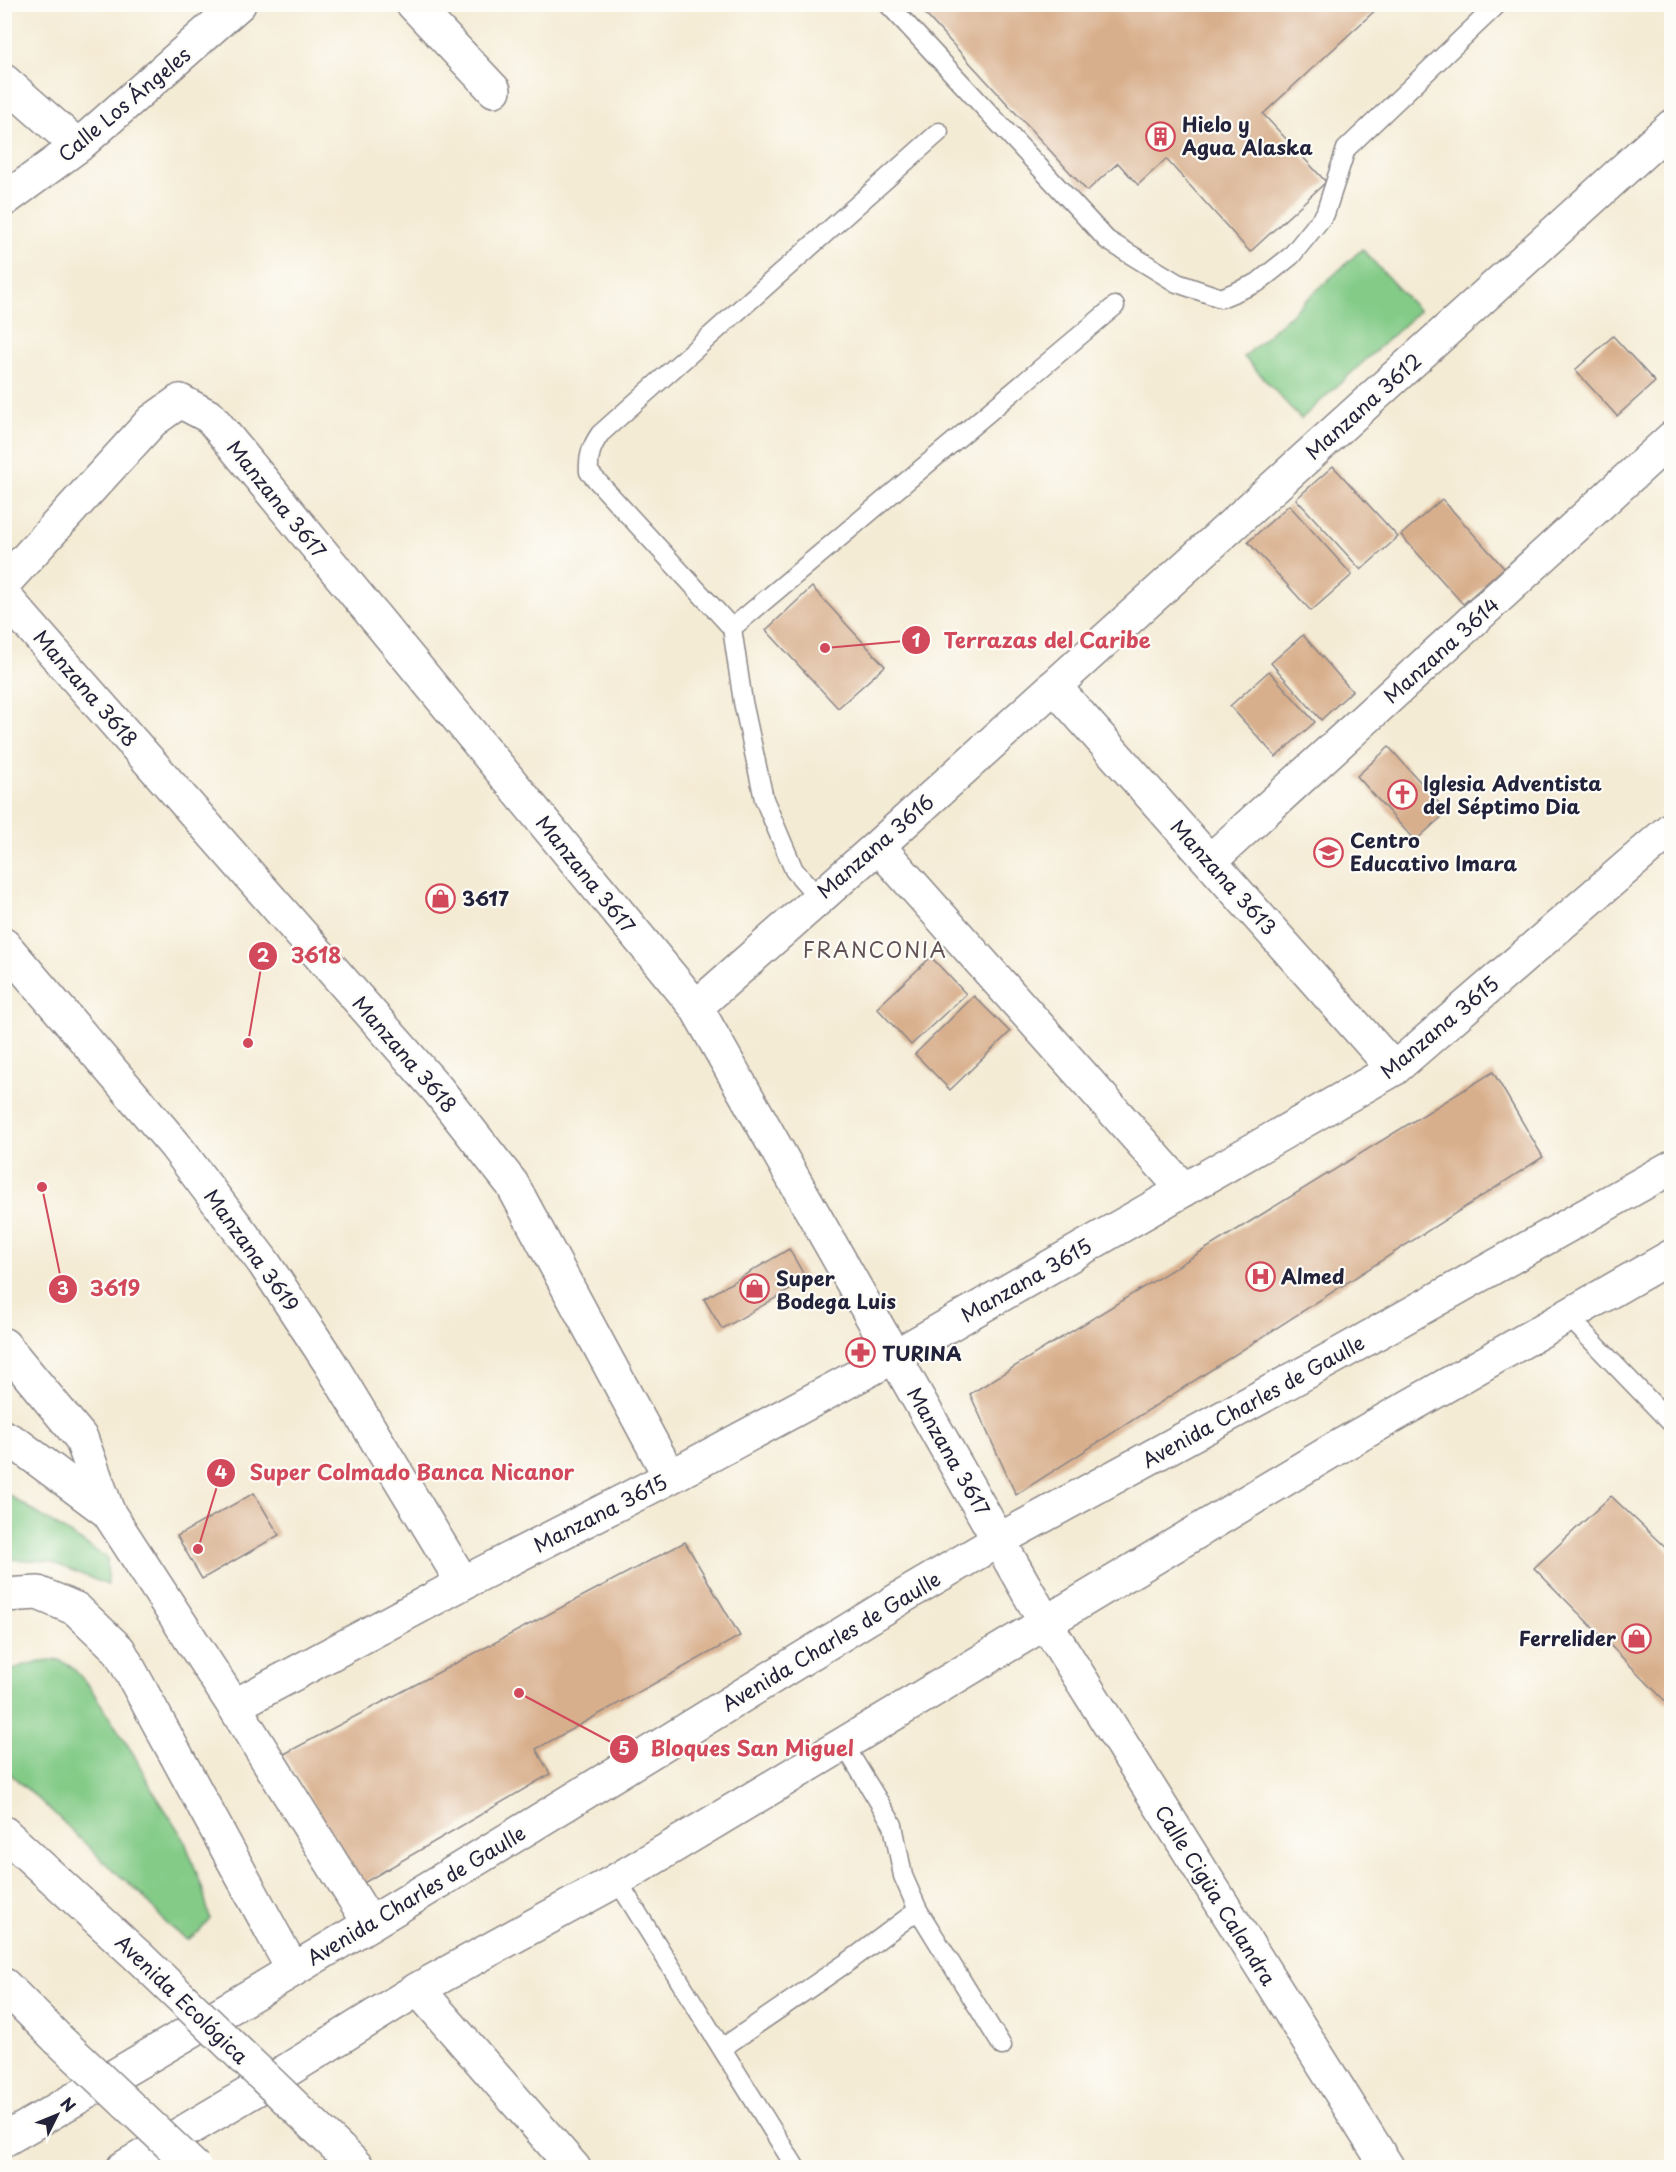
<svg xmlns="http://www.w3.org/2000/svg" width="1676" height="2172" viewBox="0 0 1676 2172" font-family="'Playpen Sans',sans-serif">
<style>
.grass{fill:#83cb87;stroke:#527661;stroke-width:1.5}
.building{fill:#d8af8c}
.lines{fill:none;stroke-linecap:round;stroke-linejoin:round}
.lane-casing{stroke:#8b8688;stroke-width:21}
.street-casing{stroke:#8b8688;stroke-width:36}
.primary-casing{stroke:#8b8688;stroke-width:36}
.lane{stroke:#fff;stroke-width:18}
.street{stroke:#fff;stroke-width:33}
.primary{stroke:#fff;stroke-width:33}
.primary-bridge-casing{stroke:#8b8688;stroke-width:36;stroke-linecap:butt}
.primary-bridge{stroke:#fff;stroke-width:33}
.labels{text-anchor:middle;dominant-baseline:central;stroke-width:4.5;stroke-linejoin:round;paint-order:stroke}
.street-label{font-size:20px;fill:#22223b;stroke:#fdfcf7}
.poi-label{font-size:20px;font-weight:bold;fill:#22223b;stroke:#fdfcf7;text-anchor:start}
.neighbourhood-label{font-size:21px;letter-spacing:1.5px;fill:#625357;stroke:#fdfcf7}
.leader{fill:none;stroke:#d1495b;stroke-width:2}
.callout-dot{fill:#d1495b;stroke:#fdfcf7;stroke-width:2}
.mark-label{font-size:18px;text-anchor:middle;font-weight:bold;fill:#fff}
.callout-label{font-size:21px;text-anchor:middle;font-weight:bold;fill:#d1495b;stroke:#fdfcf7;stroke-width:4.5;stroke-linejoin:round;paint-order:stroke}
</style>
<rect width="100%" height="100%" fill="#fdfcf7"/>
<filter id="ink" filterUnits="userSpaceOnUse"><feTurbulence type="fractalNoise" baseFrequency=".0167" numOctaves="2"/><feDisplacementMap in="SourceGraphic" scale="12" xChannelSelector="R" yChannelSelector="G"/><feConvolveMatrix kernelMatrix="1 2 1 2 8 2 1 2 1" color-interpolation-filters="sRGB"/></filter>
<filter id="wash" filterUnits="userSpaceOnUse"><feTurbulence type="fractalNoise" baseFrequency=".008" numOctaves="4" result="noise"/><feDisplacementMap in="SourceGraphic" scale="24" xChannelSelector="R" yChannelSelector="G"/><feGaussianBlur stdDeviation="1.35" result="paint"/><feColorMatrix in="noise" values="0 0 0 0 0 0 0 0 0 0 0 0 0 0 0 0 0 1.4 0 .05"/><feComposite in="paint" operator="in"/></filter>
<g filter="url(#wash)">
<rect width="100%" height="100%" fill="#f4ebd4"/>
<path class="grass" d="M 1362,249 L 1419,311 L 1301,419 L 1244,357 Z
M 4,1492 L 107,1558 L 108,1585 L 49,1561 L 5,1559 Z
M 59,1660 L 72,1667 L 89,1686 L 134,1755 L 153,1791 L 184,1839 L 202,1887 L 210,1919 L 200,1931 L 187,1940 L 166,1923 L 142,1895 L 104,1862 L 55,1814 L 8,1772 L 5,1765 L 5,1677 C 19,1661 39,1663 59,1660 Z"/>
<g id="blocks">
<path class="building" d="M 916,4 L 1382,4 L 1263,114 L 1326,182 L 1250,252 L 1166,159 L 1138,185 L 1118,163 L 1087,191 Z
M 1613,336 L 1655,382 L 1617,416 L 1575,370 Z
M 1333,466 L 1398,537 L 1361,570 L 1296,499 Z
M 1442,499 L 1504,568 L 1463,604 L 1401,535 Z
M 1289,505 L 1352,575 L 1311,611 L 1248,542 Z
M 812,587 L 885,666 L 838,708 L 766,630 Z
M 1303,635 L 1352,691 L 1321,720 L 1271,663 Z
M 1269,671 L 1315,722 L 1276,757 L 1230,706 Z
M 1389,747 L 1447,812 L 1415,841 L 1357,776 Z
M 931,957 L 966,994 L 911,1045 L 877,1008 Z
M 974,996 L 1010,1032 L 950,1090 L 915,1054 Z
M 1493,1072 L 1543,1157 L 1016,1495 L 970,1394 Z
M 789,1249 L 807,1280 L 722,1329 L 704,1299 Z
M 254,1493 L 279,1535 L 202,1579 L 177,1536 Z
M 1611,1496 L 1672,1554 L 1672,1708 L 1534,1568 Z
M 685,1542 L 740,1636 L 536,1749 L 550,1774 L 362,1884 L 284,1754 Z"/>
</g>
</g>
<g filter="url(#ink)">
<use href="#blocks" fill-opacity="0" stroke="#8b8688" stroke-width="1.5"/>
<g class="lines">
<defs>
<path id="lane" d="M 888,4 L 1107,240 L 1177,283 L 1221,298 L 1257,283 L 1291,256 L 1325,214 L 1346,149 L 1498,4
M 732,628 L 1115,306
M 818,897 L 794,870 L 764,799 L 743,702 L 732,628 L 589,472 C 588,457 591,447 600,434 L 939,132
M 1567,1315 L 1672,1424
M 617,1880 L 796,2168
M 918,1910 L 1002,2046
M 722,2048 L 855,1957 L 918,1910 L 903,1876 L 893,1825 L 843,1743"/>
<path id="street" d="M 413,4 L 494,90
M 4,81 L 78,146
M 4,200 L 78,146 L 239,4
M 4,583 L 152,421 L 180,401 L 210,417 L 696,1007 L 1045,1622 L 1388,2168
M 4,596 L 438,1090 L 512,1184 L 670,1477
M 1054,686 L 1394,1069
M 878,846 L 1184,1190
M 1210,861 L 1672,438
M 4,945 L 174,1144 L 264,1263 L 330,1363 L 463,1583
M 696,1007 L 878,846 L 1672,126
M 4,1345 L 81,1438 L 108,1512
M 234,1706 L 463,1583 L 670,1477 L 895,1356 L 1394,1069 L 1672,828"/>
<path id="primary" d="M 4,1437 L 17,1444 L 108,1512 L 234,1706 L 370,1924
M 4,1595 L 38,1593 L 76,1609 L 119,1650 L 293,1970
M 4,1833 L 139,1957
M 4,1985 L 58,2039
M 418,1989 L 574,2168
M 4,2140 C 311,1964 611,1776 912,1591 L 999,1540 L 1336,1356 L 1672,1167
M 340,2150 L 358,2168
M 123,2168 L 270,2081 L 418,1989 L 617,1880 L 1335,1449 L 1672,1256"/>
</defs>
<use href="#lane" class="lane-casing"/>
<use href="#street" class="street-casing"/>
<use href="#primary" class="primary-casing"/>
<use href="#lane" class="lane"/>
<use href="#street" class="street"/>
<use href="#primary" class="primary"/>
<defs>
<path id="primary-bridge" d="M 139,1957 L 340,2150
M 58,2039 L 195,2168"/>
</defs>
<use href="#primary-bridge" class="primary-bridge-casing"/>
<use href="#primary-bridge" class="primary-bridge"/>
</g>
</g>
<defs>
<symbol id="building-ring" viewBox="-11 -11 22 22"><circle r="9.5" fill="#fdfcf7" stroke="#d1495b" stroke-width="1.5"/><path d="M-4-6H4V6H1V3H-1V6H-4ZM-2.5-4.3h1.7v1.8h-1.7ZM.8-4.3h1.7v1.8H.8ZM-2.5-1h1.7V.8h-1.7ZM.8-1h1.7V.8H.8Z" fill="#d1495b"/></symbol>
<symbol id="church-ring" viewBox="-11 -11 22 22"><circle r="9.5" fill="#fdfcf7" stroke="#d1495b" stroke-width="1.5"/><path d="M-1.2-6h2.4v3.5h3.3v2.4h-3.3V6h-2.4V-.1h-3.3v-2.4h3.3Z" fill="#d1495b"/></symbol>
<symbol id="school-ring" viewBox="-11 -11 22 22"><circle r="9.5" fill="#fdfcf7" stroke="#d1495b" stroke-width="1.5"/><path d="M0-5L7-2L0 1L-7-2ZM-4 1L0 2.5L4 1V4Q0 6-4 4Z" fill="#d1495b"/></symbol>
<symbol id="shop-ring" viewBox="-11 -11 22 22"><circle r="9.5" fill="#fdfcf7" stroke="#d1495b" stroke-width="1.5"/><path d="M-5-2.5h2.3a2.7 3.5 0 0 1 5.4 0H5L5.5 6h-11ZM-1.5-2.5h3a1.5 2.3 0 0 0-3 0Z" fill="#d1495b"/></symbol>
<symbol id="hospital-ring" viewBox="-11 -11 22 22"><circle r="9.5" fill="#fdfcf7" stroke="#d1495b" stroke-width="1.5"/><path d="M-5-5h3v3.5h4V-5h3V5h-3V1.5h-4V5h-3Z" fill="#d1495b"/></symbol>
<symbol id="pharmacy-ring" viewBox="-11 -11 22 22"><circle r="9.5" fill="#fdfcf7" stroke="#d1495b" stroke-width="1.5"/><path d="M-2-6h4v4h4v4h-4v4h-4v-4h-4v-4h4Z" fill="#d1495b"/></symbol>
</defs>
<g fill-rule="evenodd">
<use href="#building-ring" x="1144" y="120" width="33" height="33"/>
<use href="#church-ring" x="1386" y="778" width="33" height="33"/>
<use href="#school-ring" x="1312" y="836" width="33" height="33"/>
<use href="#shop-ring" x="424" y="882" width="33" height="33"/>
<use href="#hospital-ring" x="1244" y="1260" width="33" height="33"/>
<use href="#shop-ring" x="738" y="1272" width="33" height="33"/>
<use href="#pharmacy-ring" x="844" y="1336" width="33" height="33"/>
<use href="#shop-ring" x="1620" y="1622" width="33" height="33"/>
</g>
<g class="labels">
<g class="street-label">
<text transform="translate(124 104) rotate(-40)">Calle Los Ángeles</text>
<text transform="translate(1363 406) rotate(-42)">Manzana 3612</text>
<text transform="translate(277 499) rotate(51)">Manzana 3617</text>
<text transform="translate(1441 650) rotate(-42)">Manzana 3614</text>
<text transform="translate(86 688) rotate(49)">Manzana 3618</text>
<text transform="translate(875 846) rotate(-41)">Manzana 3616</text>
<text transform="translate(586 874) rotate(51)">Manzana 3617</text>
<text transform="translate(1224 877) rotate(48)">Manzana 3613</text>
<text transform="translate(1439 1027) rotate(-40)">Manzana 3615</text>
<text transform="translate(405 1054) rotate(49)">Manzana 3618</text>
<text transform="translate(252 1250) rotate(54)">Manzana 3619</text>
<text transform="translate(1026 1280) rotate(-30)">Manzana 3615</text>
<text transform="translate(1253 1401) rotate(-29)">Avenida Charles de Gaulle</text>
<text transform="translate(949 1451) rotate(60)">Manzana 3617</text>
<text transform="translate(600 1513) rotate(-27)">Manzana 3615</text>
<text transform="translate(831 1641) rotate(-31)">Avenida Charles de Gaulle</text>
<text transform="translate(416 1895) rotate(-31)">Avenida Charles de Gaulle</text>
<text transform="translate(1216 1895) rotate(58)">Calle Cigüa Calandra</text>
<text transform="translate(182 1999) rotate(44)">Avenida Ecológica</text>
</g>
<g class="poi-label">
<text x="1182" y="124">Hielo y<tspan x="1182" dy="23">Agua Alaska</tspan></text>
<text x="1423" y="783">Iglesia Adventista<tspan x="1423" dy="23">del Séptimo Dia</tspan></text>
<text x="1350" y="840">Centro<tspan x="1350" dy="23">Educativo Imara</tspan></text>
<text x="462" y="898">3617</text>
<text x="1281" y="1276">Almed</text>
<text x="776" y="1278">Super<tspan x="776" dy="23">Bodega Luis</tspan></text>
<text x="882" y="1353">TURINA</text>
<text x="1616" y="1638" text-anchor="end">Ferrelider</text>
</g>
<g class="neighbourhood-label">
<text x="875" y="949">FRANCONIA</text>
</g>
</g>
<path class="leader" d="M825 648L916 640M248 1043L263 956M42 1187L63 1289M198 1549L221 1473M519 1693L624 1749"/>
<g class="callout-dot">
<circle cx="825" cy="648" r="6"/>
<circle cx="248" cy="1043" r="6"/>
<circle cx="42" cy="1187" r="6"/>
<circle cx="198" cy="1549" r="6"/>
<circle cx="519" cy="1693" r="6"/>
<circle cx="916" cy="640" r="15"/>
<circle cx="263" cy="956" r="15"/>
<circle cx="63" cy="1289" r="15"/>
<circle cx="221" cy="1473" r="15"/>
<circle cx="624" cy="1749" r="15"/>
</g>
<g class="mark-label">
<text x="916" y="647">1</text>
<text x="263" y="962">2</text>
<text x="63" y="1295">3</text>
<text x="221" y="1479">4</text>
<text x="624" y="1755">5</text>
</g>
<g class="callout-label">
<text x="1047" y="648">Terrazas del Caribe</text>
<text x="316" y="963">3618</text>
<text x="115" y="1296">3619</text>
<text x="412" y="1480">Super Colmado Banca Nicanor</text>
<text x="752" y="1756">Bloques San Miguel</text>
</g>
<rect width="1676" height="2172" fill="none" stroke="#fdfcf7" stroke-width="24"/>
<g transform="translate(57 2115) rotate(47)" stroke="#fdfcf7" stroke-width="4.5" paint-order="stroke">
<path d="M0-4.5L10 22L0 15L-10 22Z" fill="#22223b"/>
<text y="-9" font-size="16" font-weight="bold" text-anchor="middle" fill="#22223b">N</text>
</g>
</svg>
